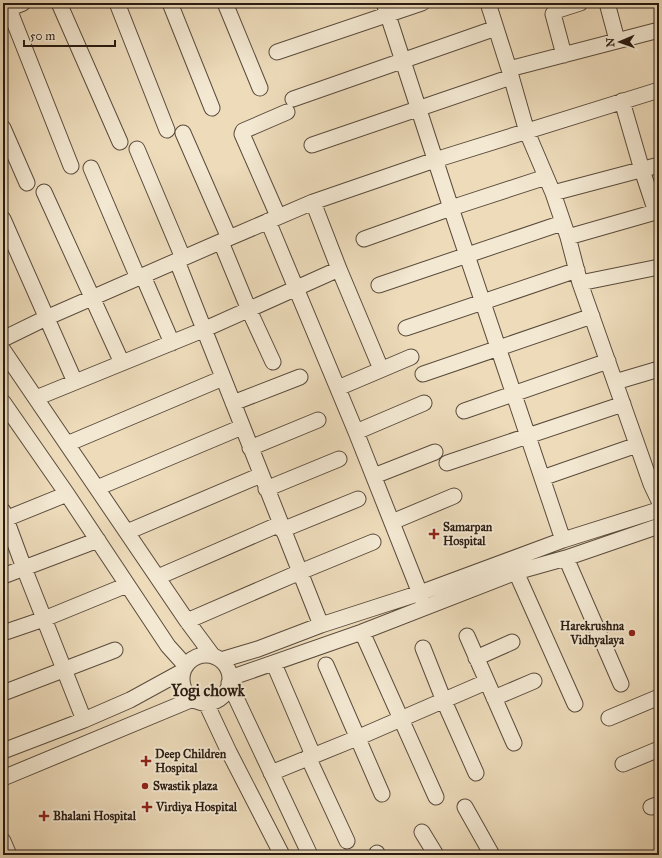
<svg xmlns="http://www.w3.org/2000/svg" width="662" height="858" viewBox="0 0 662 858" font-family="'IM FELL Great Primer',serif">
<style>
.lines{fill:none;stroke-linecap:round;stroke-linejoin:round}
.minor-casing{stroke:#5a4b3c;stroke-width:17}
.minor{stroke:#f3e8d2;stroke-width:15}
.poi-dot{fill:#8f2418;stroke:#f3e8d2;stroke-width:1.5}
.labels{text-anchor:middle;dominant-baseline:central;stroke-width:4;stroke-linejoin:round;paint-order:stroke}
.poi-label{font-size:12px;font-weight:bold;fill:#291b12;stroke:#f3e8d2;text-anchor:start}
.district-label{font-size:16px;font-weight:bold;fill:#291b12;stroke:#f3e8d2}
</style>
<rect width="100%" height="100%" fill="#eddbba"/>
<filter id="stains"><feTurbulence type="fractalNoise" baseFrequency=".005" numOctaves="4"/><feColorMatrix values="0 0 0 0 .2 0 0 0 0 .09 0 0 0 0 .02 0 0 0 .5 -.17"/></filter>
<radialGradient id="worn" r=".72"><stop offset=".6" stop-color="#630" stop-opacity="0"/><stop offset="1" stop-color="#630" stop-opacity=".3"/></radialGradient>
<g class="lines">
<defs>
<path id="minor" d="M 59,3 L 120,142
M 117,3 L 167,130
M 170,3 L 212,108
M 225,3 L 260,88
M 384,3 L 451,208 L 563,540
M 488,3 L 509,69 L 527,132 L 553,193 L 568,237 L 580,283 L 651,484 L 659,501
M 607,3 L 617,40
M 9,9 L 71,166
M 3,11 L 23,3
M 277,52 L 422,3
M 564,55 L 553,14 L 555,11 L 580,3
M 509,69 L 659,30
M 293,99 L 496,28
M 622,101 L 642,170 L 656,212
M 3,128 L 27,183
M 183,133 L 229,238
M 312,145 L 511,77
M 137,149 L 183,258
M 91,168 L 138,278
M 44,192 L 122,363
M 553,193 L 659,165
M 313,202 L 339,269 L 381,369
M 278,216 L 242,134 L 243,131 L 287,112
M 3,219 L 75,382
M 268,221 L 356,432 L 423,601
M 568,237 L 659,211
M 364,239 L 451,208 L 546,177
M 221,242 L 249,310 L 273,362
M 177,261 L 321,625
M 143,276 L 172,343
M 580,283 L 659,267
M 379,285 L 562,223
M 406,328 L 577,270
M 3,339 L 46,318 L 229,238 L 313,202 L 435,160 L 659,90
M 3,350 L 187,621 L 213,656
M 423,374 L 592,316
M 615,382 L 659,369
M 338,388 L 411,357
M 36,398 L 203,330 L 339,269
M 3,402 L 67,494 L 168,646 L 186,666
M 233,403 L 300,377
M 464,411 L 608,361
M 356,432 L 424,403
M 67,444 L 223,378
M 250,448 L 318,420
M 447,463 L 623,404
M 374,476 L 435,452
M 542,478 L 637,445
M 97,488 L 242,427
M 266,489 L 339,459
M 3,511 L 24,568 L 84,720
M 3,520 L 67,494
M 392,522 L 454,496
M 282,530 L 358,499
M 127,532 L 261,475
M 566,558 L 621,684
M 516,572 L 575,704
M 3,576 L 98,540
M 158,577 L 280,524
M 187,621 L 300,572 L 373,542
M 362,632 L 436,797
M 3,633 L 44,619 L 127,585
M 467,636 L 514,743
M 423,648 L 444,701 L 476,773
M182 679a24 24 0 1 1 48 0a24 24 0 1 1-48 0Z
M 476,658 L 512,642
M 221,660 L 258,649 L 321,625 L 420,593 L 563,540 L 655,511
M 274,664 L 313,755
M 326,665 L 382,794
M 230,678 L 362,632 L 516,572 L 566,558 L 659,526
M 229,683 L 310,855
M 3,693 L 115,650
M 494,698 L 534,681
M 206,703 L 229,752 L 282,855
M 609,718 L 659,697
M 3,751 L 84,720 L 130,700 L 183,671
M 308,757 L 347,841
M 623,764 L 659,749
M 271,773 L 357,738 L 486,682
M 3,778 L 193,699
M 465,807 L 492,855
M 651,807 L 659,804
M 422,832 L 436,855
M 3,841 L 9,855
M 377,853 L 378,855"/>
</defs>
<use href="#minor" class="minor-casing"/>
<use href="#minor" class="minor"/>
</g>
<g class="poi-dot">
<path d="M432 528h4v4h4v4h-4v4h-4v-4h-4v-4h4z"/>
<circle cx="632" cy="633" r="4"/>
<path d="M144 755h4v4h4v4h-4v4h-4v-4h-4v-4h4z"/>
<circle cx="145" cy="786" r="4"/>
<path d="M145 801h4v4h4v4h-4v4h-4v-4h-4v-4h4z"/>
<path d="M42 810h4v4h4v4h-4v4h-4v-4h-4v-4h4z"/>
</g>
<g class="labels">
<g class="poi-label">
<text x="443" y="527">Samarpan<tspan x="443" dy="14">Hospital</tspan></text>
<text x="624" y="626" text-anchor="end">Harekrushna<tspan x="624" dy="14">Vidhyalaya</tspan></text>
<text x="155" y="754">Deep Children<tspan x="155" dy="14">Hospital</tspan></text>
<text x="153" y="786">Swastik plaza</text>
<text x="156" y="807">Virdiya Hospital</text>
<text x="53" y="816">Bhalani Hospital</text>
</g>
<g class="district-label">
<text x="208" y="690">Yogi chowk</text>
</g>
</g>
<rect width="662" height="858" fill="none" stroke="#eddbba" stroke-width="16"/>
<rect x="4" y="4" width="654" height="850" fill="none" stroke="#291b12" stroke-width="2"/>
<rect x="8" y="8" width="646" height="842" fill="none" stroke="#291b12"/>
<g transform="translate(620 42) rotate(268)" stroke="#f3e8d2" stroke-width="3" paint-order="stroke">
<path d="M0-3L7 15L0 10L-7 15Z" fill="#291b12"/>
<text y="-6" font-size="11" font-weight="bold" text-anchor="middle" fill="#291b12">N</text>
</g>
<path d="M24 40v6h91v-6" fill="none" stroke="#291b12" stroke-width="2"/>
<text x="30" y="40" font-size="12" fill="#291b12" stroke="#f3e8d2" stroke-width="3" paint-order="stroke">50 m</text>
<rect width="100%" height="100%" filter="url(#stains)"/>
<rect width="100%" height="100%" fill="url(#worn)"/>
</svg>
